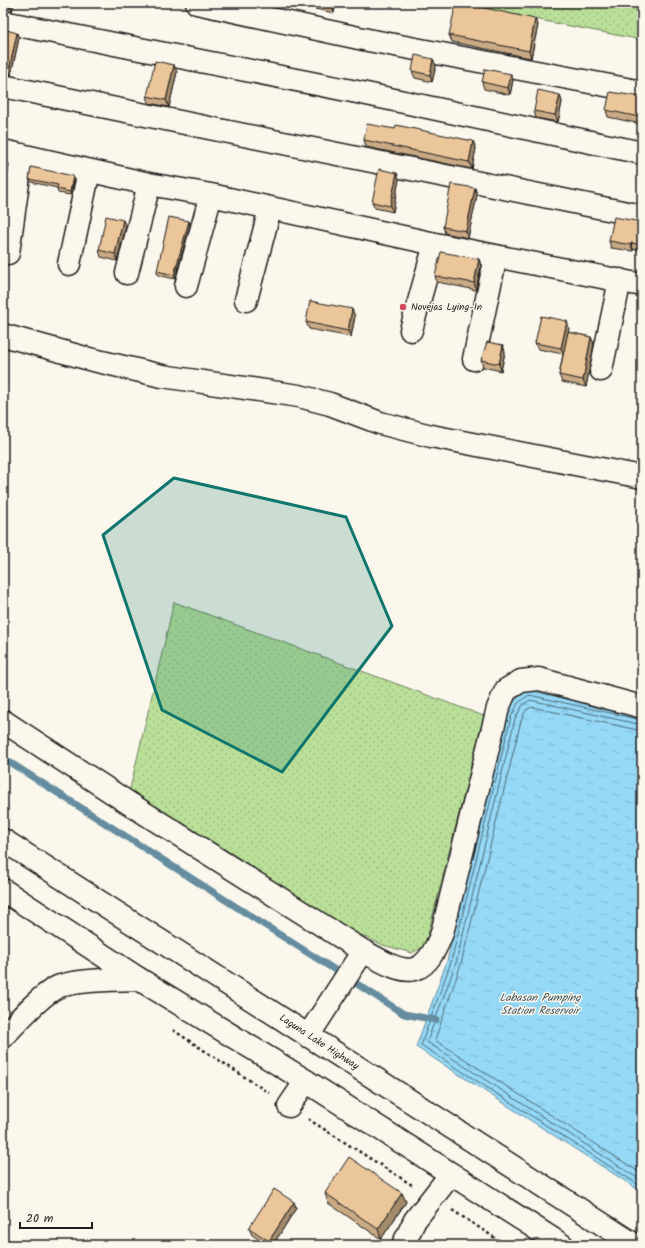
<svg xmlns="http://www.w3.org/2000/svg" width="645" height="1248" viewBox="0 0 645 1248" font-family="Kalam,sans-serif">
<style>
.grass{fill:url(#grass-dots);stroke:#6b7e5a}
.water{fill:url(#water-ripples);stroke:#658d9f}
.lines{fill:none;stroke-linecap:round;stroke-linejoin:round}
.shore{stroke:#4c6874;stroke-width:1}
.stream{stroke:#658d9f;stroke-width:7}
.minor-casing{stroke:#1c1c1c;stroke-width:25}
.major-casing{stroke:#1c1c1c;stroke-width:25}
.path{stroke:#1c1c1c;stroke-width:2.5;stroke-dasharray:3 3;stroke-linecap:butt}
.minor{stroke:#fbf7ec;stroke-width:22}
.major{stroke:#fbf7ec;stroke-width:22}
.wall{fill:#caaa85;stroke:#1c1c1c}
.shaded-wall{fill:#a48b6c;stroke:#1c1c1c}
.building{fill:#ebc69b;stroke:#1c1c1c}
.marked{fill:#0f766e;fill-opacity:0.2;stroke:#0f766e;stroke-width:3;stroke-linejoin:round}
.poi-dot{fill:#d1495b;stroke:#fbf7ec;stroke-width:1.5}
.labels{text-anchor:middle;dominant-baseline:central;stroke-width:3;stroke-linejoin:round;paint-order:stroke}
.poi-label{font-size:10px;fill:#1c1c1c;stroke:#fbf7ec;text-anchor:start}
.street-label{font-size:10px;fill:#1c1c1c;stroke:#fbf7ec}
.water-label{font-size:11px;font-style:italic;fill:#40555e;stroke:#fbf7ec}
</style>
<defs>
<pattern id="grass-dots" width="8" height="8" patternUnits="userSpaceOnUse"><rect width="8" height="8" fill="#badf99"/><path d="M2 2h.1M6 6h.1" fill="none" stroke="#9fbf83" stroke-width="1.8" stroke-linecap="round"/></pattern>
<pattern id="water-ripples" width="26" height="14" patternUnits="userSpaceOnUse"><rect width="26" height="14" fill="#95d9f7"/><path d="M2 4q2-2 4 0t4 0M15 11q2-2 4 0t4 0" fill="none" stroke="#80bad3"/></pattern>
</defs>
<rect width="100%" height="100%" fill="#fbf7ec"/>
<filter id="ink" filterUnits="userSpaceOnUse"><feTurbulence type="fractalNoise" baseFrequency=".025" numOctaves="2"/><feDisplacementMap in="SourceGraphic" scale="8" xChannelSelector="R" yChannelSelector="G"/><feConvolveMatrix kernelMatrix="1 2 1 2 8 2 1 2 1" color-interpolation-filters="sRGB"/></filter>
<g filter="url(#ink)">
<path class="grass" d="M 452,3 L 642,3 L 642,40 Z
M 174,602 L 484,716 L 425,946 L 412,953 L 383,945 L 348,929 L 129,793 Z"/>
<path class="water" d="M 528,690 L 642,716 L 642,1192 L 416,1047 L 447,961 L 507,715 L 515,700 Z"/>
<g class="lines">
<path class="shore" d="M 642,720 L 529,695 L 518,703 L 511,717 L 451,962 L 421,1045 L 642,1187
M 642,725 L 530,700 L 522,706 L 515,719 L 456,963 L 427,1042 L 642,1181
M 642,731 L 532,707 L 526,710 L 521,721 L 461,964 L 435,1040 L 642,1174"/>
<path class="stream" d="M 3,758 L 404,1014 L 436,1020"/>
<defs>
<path id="minor" d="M 197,3 L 368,40 L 642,92
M 3,22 L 357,92 L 642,153
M 3,86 L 642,216
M 3,151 L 149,184 L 211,195 L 435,244 L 642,285
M 8,253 L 22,155
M 69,264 L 89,171
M 127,273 L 149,184
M 186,286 L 211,195
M 246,300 L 270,209
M 411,330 L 435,244
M 3,335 L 89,359 L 162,376 L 299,396 L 330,404 L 380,423 L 431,436 L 642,477
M 474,359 L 496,256
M 601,370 L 620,280
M 3,721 L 130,804 L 363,951 C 403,973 422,985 442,933 L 498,708 L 506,690 L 521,681 L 539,679 L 642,707
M 308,1036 L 363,951
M 3,1037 C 16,1023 43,992 60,986 C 81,979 117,980 139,979
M 289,1106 L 306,1081
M 403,1245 L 415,1220 L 451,1174"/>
<path id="major" d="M 3,840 L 635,1245
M 3,890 L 139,979 L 306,1081 L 562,1245"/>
</defs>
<use href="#minor" class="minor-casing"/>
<use href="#major" class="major-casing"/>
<path class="path" d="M 173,1030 L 269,1093
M 308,1119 L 412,1185
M 452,1210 L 506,1245"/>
<use href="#minor" class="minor"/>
<use href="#major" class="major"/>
</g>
<path class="wall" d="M 3,3 L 14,3 L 12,11 L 3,11 Z
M 305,3 L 336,3 L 334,13 L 306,7 Z
M 535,19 L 538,25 L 531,58 L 452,42 L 449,35 Z
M 3,29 L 19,38 L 11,75 L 3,74 Z
M 433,59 L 436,66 L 432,82 L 415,78 L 412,71 Z
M 177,72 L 169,107 L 149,103 L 147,96 Z
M 511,74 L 513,80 L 510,95 L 484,89 L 482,82 Z
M 560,95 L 562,102 L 558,122 L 536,118 L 534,111 Z
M 642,97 L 642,121 L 641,124 L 608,117 L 606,110 Z
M 395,129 L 473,141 L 476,148 L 472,169 L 366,147 L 364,140 Z
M 397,173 L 399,179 L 393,212 L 375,208 L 372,202 Z
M 29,179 L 74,180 L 71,195 L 58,193 L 57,188 L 31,182 Z
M 475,188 L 477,195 L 468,238 L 445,233 L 443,227 Z
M 189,221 L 190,225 L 175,279 L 158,275 L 157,271 Z
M 642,222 L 642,251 L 633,249 L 633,251 L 611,248 L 609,241 Z
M 126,226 L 117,261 L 101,257 L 99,250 Z
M 479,259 L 481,266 L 476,290 L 437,282 L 435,276 Z
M 355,316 L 351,337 L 309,329 L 306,322 Z
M 569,328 L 568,332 L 591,337 L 594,344 L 586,387 L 562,382 L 559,375 L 563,354 L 538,349 L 535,343 Z
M 503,345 L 505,352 L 501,371 L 483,367 L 481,360 Z
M 325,1193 L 402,1193 L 406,1202 L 381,1239 L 328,1203 Z
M 294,1202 L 296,1208 L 273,1245 L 268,1245 L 252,1235 L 249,1228 Z"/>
<path class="shaded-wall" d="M 10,3 L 14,3 L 12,11 L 10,6 Z
M 332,3 L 336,3 L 334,13 L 332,6 Z
M 535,19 L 538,25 L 531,58 L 529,51 Z
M 17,33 L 19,38 L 11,75 L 9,70 Z
M 433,59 L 436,66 L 432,82 L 430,75 Z
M 174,65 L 177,72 L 169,107 L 166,100 Z
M 511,74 L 513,80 L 510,95 L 508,88 Z
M 3,94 L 5,99 L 4,107 L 3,105 Z
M 560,95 L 562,102 L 558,122 L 555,115 Z
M 642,103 L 642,121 L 641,124 L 639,117 Z
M 473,141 L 476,148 L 472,169 L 469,162 Z
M 397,173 L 399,179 L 393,212 L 390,206 Z
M 5,175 L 6,179 L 3,198 L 3,187 Z
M 73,176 L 74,180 L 71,195 L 70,192 Z
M 475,188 L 477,195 L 468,238 L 466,231 Z
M 123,220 L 126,226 L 117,261 L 115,254 Z
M 189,221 L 190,225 L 175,279 L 174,275 Z
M 631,243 L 633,249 L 633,251 L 631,245 Z
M 479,259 L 481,266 L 476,290 L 474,283 Z
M 352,309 L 355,316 L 351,337 L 348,331 Z
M 567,321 L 569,328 L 564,354 L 561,348 Z
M 591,337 L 594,344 L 586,387 L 583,380 Z
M 503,345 L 505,352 L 501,371 L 499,364 Z
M 402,1193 L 406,1202 L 381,1239 L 378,1229 Z
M 294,1202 L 296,1208 L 273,1245 L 270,1245 L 269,1241 Z"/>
<path class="building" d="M 3,3 L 10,3 L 10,6 L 3,5 Z
M 316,3 L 332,3 L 332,6 Z
M 456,3 L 462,3 L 535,19 L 529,51 L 449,35 Z
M 3,29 L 17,33 L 9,70 L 3,69 Z
M 415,55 L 433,59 L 430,75 L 412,71 Z
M 155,61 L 174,65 L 166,100 L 147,96 Z
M 485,69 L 511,74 L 508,88 L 482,82 Z
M 538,90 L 560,95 L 555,115 L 534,111 Z
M 610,92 L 642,97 L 642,103 L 639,117 L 606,110 Z
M 367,124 L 395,129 L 396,125 L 473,141 L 469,162 L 364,140 Z
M 31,167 L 73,176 L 70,192 L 57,189 L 58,185 L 29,179 Z
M 379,169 L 397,173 L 390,206 L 372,202 Z
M 3,175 L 5,175 L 3,187 Z
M 451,184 L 475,188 L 466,231 L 443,227 Z
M 106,216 L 123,220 L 115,254 L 99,250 Z
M 169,217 L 189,221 L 174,275 L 157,271 Z
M 614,217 L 642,222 L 642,245 L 631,243 L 631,245 L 609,241 Z
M 441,252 L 479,259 L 474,283 L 435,276 Z
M 310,301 L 352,309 L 348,331 L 306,322 Z
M 541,316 L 567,321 L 561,348 L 535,343 Z
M 568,332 L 591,337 L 583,380 L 559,375 Z
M 487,342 L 503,345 L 499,364 L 481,360 Z
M 349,1157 L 402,1193 L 378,1229 L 325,1193 Z
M 274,1189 L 294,1202 L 269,1241 L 249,1228 Z"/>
</g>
<path class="marked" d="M 174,478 L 346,517 L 392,626 L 282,772 L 162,710 L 103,535 Z"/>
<circle class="poi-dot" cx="403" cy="307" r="4"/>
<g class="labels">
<g class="poi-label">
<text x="411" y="307">Novejas Lying-In</text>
</g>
<g class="street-label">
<text transform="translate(319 1042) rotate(33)">Laguna Lake Highway</text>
</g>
<g class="water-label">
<text x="540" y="998">Labasan Pumping<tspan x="540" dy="13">Station Reservoir</tspan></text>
</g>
</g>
<rect width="645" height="1248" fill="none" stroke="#fbf7ec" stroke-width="16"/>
<rect x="8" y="8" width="629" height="1232" fill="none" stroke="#1c1c1c" stroke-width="1.5" filter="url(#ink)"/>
<path d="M20 1222v6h72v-6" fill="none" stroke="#1c1c1c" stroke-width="2"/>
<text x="26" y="1222" font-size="12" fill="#1c1c1c" stroke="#fbf7ec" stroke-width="3" paint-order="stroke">20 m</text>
</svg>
